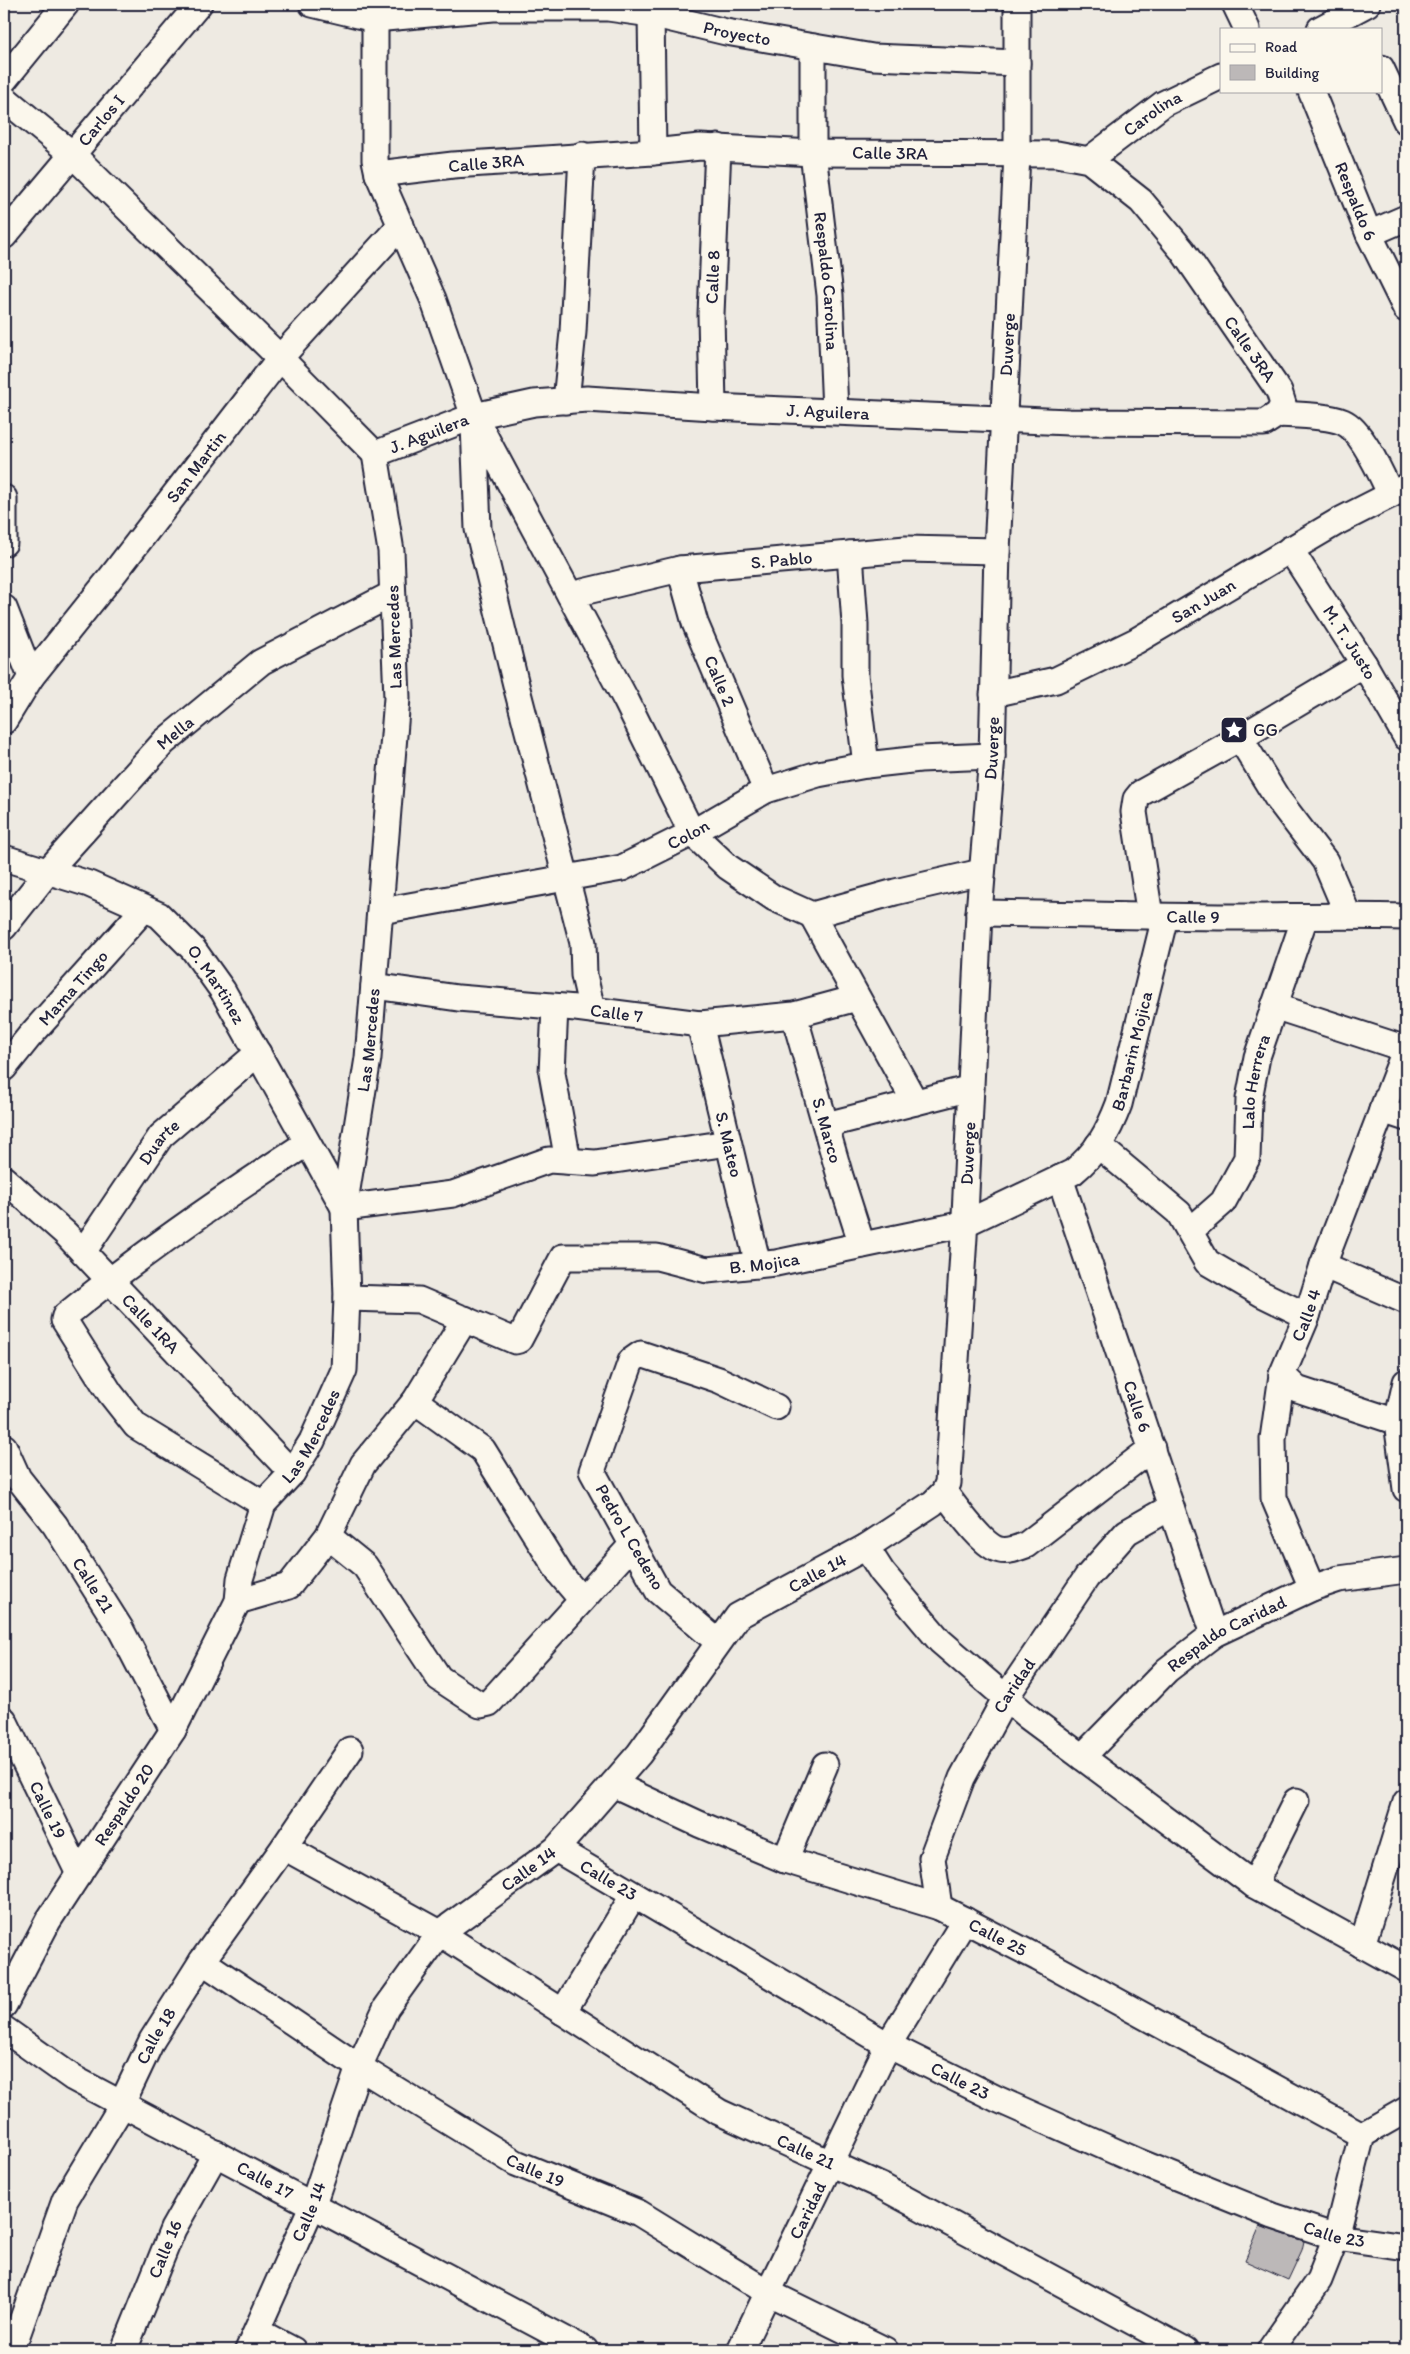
<svg xmlns="http://www.w3.org/2000/svg" width="1410" height="2354" viewBox="0 0 1410 2354" font-family="Itim,sans-serif">
<style>
.building{fill:#bcb8b8;stroke:#22223b}
.lines{fill:none;stroke-linecap:round;stroke-linejoin:round}
.minor-casing{stroke:#22223b;stroke-width:29}
.minor{stroke:#fbf7ec;stroke-width:25}
.labels{text-anchor:middle;dominant-baseline:central;stroke-width:4;stroke-linejoin:round;paint-order:stroke}
.street-label{font-size:18px;fill:#22223b;stroke:#fbf7ec}
.poi-label{font-size:18px;fill:#22223b;stroke:#fbf7ec;text-anchor:start}
</style>
<rect width="100%" height="100%" fill="#eeeae2"/>
<filter id="ink" filterUnits="userSpaceOnUse"><feTurbulence type="fractalNoise" baseFrequency=".02" numOctaves="2"/><feDisplacementMap in="SourceGraphic" scale="10" xChannelSelector="R" yChannelSelector="G"/><feConvolveMatrix kernelMatrix="1 2 1 2 8 2 1 2 1" color-interpolation-filters="sRGB"/></filter>
<g filter="url(#ink)">
<path class="building" d="M 1260,2226 L 1304,2241 L 1302,2250 L 1288,2280 L 1245,2261 Z"/>
<g class="lines">
<defs>
<g id="minor">
<path id="s1" d="M 312,4 L 375,19 L 493,8 L 608,8 L 651,14 L 726,32 L 873,57 L 1017,63"/>
<path d="M 1235,4 L 1247,29"/>
<path d="M 651,14 L 653,152"/>
<path d="M 375,19 L 375,160 L 378,174 L 433,299 L 474,416 L 626,700 L 692,833 L 728,867 L 774,898 L 812,915 L 895,892 L 981,872"/>
<path d="M 1320,29 L 1367,4"/>
<path id="s2" d="M 813,47 L 813,153 L 830,295 L 835,411"/>
<path d="M 1381,68 L 1406,121"/>
<path d="M 4,80 L 66,4"/>
<path id="s3" d="M 1311,91 L 1369,234 L 1406,309"/>
<path d="M 4,98 L 72,154 L 280,358 L 375,454"/>
<path id="s4" d="M 1089,160 L 1163,104 L 1221,76"/>
<path d="M 1369,234 L 1406,218"/>
<path id="s5" d="M 4,236 L 199,4"/>
<path d="M 566,401 L 573,332 L 582,155"/>
<path id="s6" d="M 713,407 L 711,314 L 718,147"/>
<path d="M 1278,414 C 1295,415 1327,415 1343,422 C 1362,430 1382,476 1391,495"/>
<path d="M 474,424 L 478,529 L 517,689 L 583,943 L 584,975 L 592,1010"/>
<path id="s7" d="M 375,454 L 474,416 L 534,403 L 587,399 L 713,407 L 1069,422 L 1264,423 L 1278,414 L 1283,404 L 1279,391 L 1182,250 L 1141,201 L 1089,160 L 1057,154 L 813,153 L 700,147 L 653,152 L 453,165 L 378,174"/>
<path d="M 4,498 L 4,543"/>
<path id="s8" d="M 1290,549 L 1364,664 L 1406,737"/>
<path d="M 850,554 L 855,624 L 855,675 L 866,765"/>
<path id="s9" d="M 680,569 L 695,623 L 766,790"/>
<path id="s10" d="M 570,595 L 680,569 L 906,549 L 997,551"/>
<path d="M 4,608 L 31,677"/>
<path id="s11" d="M 993,694 L 1056,680 L 1136,641 L 1337,522 L 1406,487"/>
<path id="s12" d="M 4,721 L 31,677 L 112,576 L 280,358 L 401,225"/>
<path d="M 1240,738 L 1277,798 L 1325,861 L 1348,915"/>
<path id="s13" d="M 4,858 L 89,884 L 159,915 L 193,949 L 223,991 L 344,1208 L 453,1194 L 549,1160 L 595,1163 L 728,1143"/>
<path id="s14" d="M 381,911 L 622,868 L 692,833 L 766,790 L 818,774 L 866,765 L 920,759 L 992,756"/>
<path id="s15" d="M 979,913 C 1063,914 1148,917 1232,917 C 1290,917 1348,915 1406,917"/>
<path d="M 812,915 L 915,1102"/>
<path d="M 1150,916 L 1134,812 L 1136,799 L 1141,793 L 1240,738 L 1364,664"/>
<path id="s16" d="M 4,927 L 54,864 L 164,742 L 261,662 L 392,594"/>
<path id="s17" d="M 374,986 L 458,998 L 576,1008 L 700,1024 L 794,1015 L 857,998"/>
<path d="M 1274,1006 L 1406,1049"/>
<path d="M 555,1007 L 552,1073 L 568,1161"/>
<path id="s18" d="M 794,1015 L 840,1176 L 862,1245"/>
<path id="s19" d="M 700,1024 L 758,1265"/>
<path id="s20" d="M 4,1068 L 29,1037 L 144,909"/>
<path d="M 1382,1110 L 1406,1118"/>
<path d="M 826,1125 L 971,1088"/>
<path d="M 1098,1145 L 1179,1213 L 1207,1262 L 1262,1294 L 1307,1316"/>
<path id="s21" d="M 1060,1178 L 1214,1634"/>
<path id="s22" d="M 4,1179 L 65,1233 L 292,1473"/>
<path id="s23" d="M 1190,1231 L 1223,1202 L 1247,1158 L 1249,1099 L 1257,1057 L 1305,917"/>
<path id="s24" d="M 83,1252 L 161,1136 L 258,1053"/>
<path d="M 1323,1265 L 1406,1301"/>
<path id="s25" d="M 347,1298 L 419,1300 L 515,1341 L 519,1340 L 563,1257 L 657,1257 L 707,1270 L 776,1263 L 964,1224 L 1073,1172 C 1097,1152 1108,1133 1119,1104 L 1165,917"/>
<path d="M 1282,1375 L 1297,1389 L 1397,1422"/>
<path d="M 1406,1382 L 1397,1422 L 1406,1489"/>
<path d="M 415,1401 L 483,1450 L 560,1574 L 582,1600"/>
<path id="s26" d="M 4,1447 L 18,1478 L 55,1525 L 120,1628 L 173,1730"/>
<path d="M 944,1492 C 955,1506 983,1547 1000,1550 C 1008,1552 1018,1548 1026,1545 L 1152,1448"/>
<path d="M 263,1504 L 136,1426 L 110,1393 L 64,1320 L 65,1316 C 142,1253 224,1197 307,1143"/>
<path d="M 328,1536 L 365,1566 L 439,1678 L 480,1705 L 489,1703 L 632,1545"/>
<path d="M 866,1547 L 882,1572 L 940,1641 L 1027,1716 L 1254,1885 L 1406,1969"/>
<path id="s27" d="M 1312,1588 L 1274,1498 L 1273,1439 L 1282,1375 L 1307,1316 L 1323,1265 L 1406,1048"/>
<path d="M 238,1601 L 289,1586 L 328,1536 L 363,1464 L 415,1401 L 465,1319"/>
<path d="M 718,1642 L 658,1591 L 592,1471 L 631,1361 L 641,1354 L 719,1380 L 776,1407"/>
<path id="s28" d="M 4,1720 L 79,1874"/>
<path id="s29" d="M 1082,1757 L 1167,1670 L 1214,1634 L 1312,1588 L 1339,1579 L 1406,1570"/>
<path id="s30" d="M 613,1784 L 699,1824 L 785,1860 L 939,1907 L 1038,1958 L 1362,2135"/>
<path id="s31" d="M 284,1847 L 440,1933 L 719,2112 L 883,2187 L 1185,2350"/>
<path id="s32" d="M 556,1849 L 888,2045 L 997,2099 L 1139,2162 L 1273,2216 L 1336,2237 L 1406,2247"/>
<path d="M 785,1860 L 825,1765"/>
<path d="M 1254,1885 L 1296,1801"/>
<path id="s33" d="M 939,1907 L 932,1858 L 962,1778 L 1006,1697 L 1087,1577 L 1127,1532 L 1171,1507"/>
<path d="M 1362,1945 L 1406,1802"/>
<path id="s34" d="M 202,1961 L 359,2067 L 516,2163 L 639,2213 L 769,2293 L 885,2350"/>
<path id="s35" d="M 4,2005 L 48,1921 L 173,1730 L 238,1601 L 240,1579 L 263,1504 L 292,1473 L 312,1441 L 344,1370 L 347,1298 L 344,1208 L 368,1058 L 397,698 L 391,551 L 375,454"/>
<path d="M 563,2012 L 633,1896"/>
<path id="s36" d="M 4,2029 L 73,2078 L 585,2350"/>
<path d="M 257,2331 L 293,2350"/>
<path id="s37" d="M 9,2350 L 16,2338 L 65,2200 L 118,2112 L 152,2040 L 202,1961 L 284,1847 L 350,1750"/>
<path id="s38" d="M 124,2350 L 173,2229 L 216,2153"/>
<path id="s39" d="M 248,2350 L 313,2204 L 359,2067 L 386,2008 L 440,1933 L 556,1849 L 639,1754 L 738,1616 L 866,1547 L 933,1503 L 944,1492 L 948,1483 L 964,1237 L 979,913 L 992,756 L 997,551 L 1017,155 L 1017,4"/>
<path id="s40" d="M 740,2350 L 888,2045 L 965,1920"/>
<path d="M 1270,2350 L 1319,2280 L 1336,2237 L 1362,2135 L 1406,2110"/>
</g>
</defs>
<use href="#minor" class="minor-casing"/>
<use href="#minor" class="minor"/>
</g>
</g>
<defs>
<symbol id="sight-square" viewBox="-11 -11 22 22"><rect x="-9" y="-9" width="18" height="18" rx="4" fill="#22223b" stroke="#fbf7ec"/><path d="M0-6L1.8-2.2L6-1.7L2.9 1.2L3.7 5.4L0 3.3L-3.7 5.4L-2.9 1.2L-6-1.7L-1.8-2.2Z" fill="#fff"/></symbol>
</defs>
<g fill-rule="evenodd">
<use href="#sight-square" x="1218" y="714" width="32" height="32"/>
</g>
<g class="labels">
<g class="street-label">
<text stroke="none"><textPath href="#s1" startOffset="430">Proyecto</textPath></text>
<text stroke="none"><textPath href="#s4" startOffset="79">Carolina</textPath></text>
<text stroke="none"><textPath href="#s5" startOffset="151">Carlos I</textPath></text>
<text transform="translate(890 153) rotate(1)">Calle 3RA</text>
<text transform="translate(486 163) rotate(-5)">Calle 3RA</text>
<text stroke="none"><textPath href="#s3" startOffset="119">Respaldo 6</textPath></text>
<text stroke="none"><textPath href="#s6" startOffset="130">Calle 8</textPath></text>
<text stroke="none"><textPath href="#s2" startOffset="235">Respaldo Carolina</textPath></text>
<text stroke="none"><textPath href="#s39" startOffset="2292">Duverge</textPath></text>
<text transform="translate(1250 349) rotate(55)">Calle 3RA</text>
<text stroke="none"><textPath href="#s7" startOffset="462">J. Aguilera</textPath></text>
<text stroke="none"><textPath href="#s7" startOffset="58">J. Aguilera</textPath></text>
<text stroke="none"><textPath href="#s12" startOffset="319">San Martin</textPath></text>
<text stroke="none"><textPath href="#s10" startOffset="215">S. Pablo</textPath></text>
<text stroke="none"><textPath href="#s11" startOffset="232">San Juan</textPath></text>
<text transform="translate(394 637) rotate(-92)">Las Mercedes</text>
<text stroke="none"><textPath href="#s8" startOffset="111">M. T. Justo</textPath></text>
<text stroke="none"><textPath href="#s9" startOffset="119">Calle 2</textPath></text>
<text stroke="none"><textPath href="#s16" startOffset="259">Mella</textPath></text>
<text stroke="none"><textPath href="#s39" startOffset="1888">Duverge</textPath></text>
<text stroke="none"><textPath href="#s14" startOffset="319">Colon</textPath></text>
<text stroke="none"><textPath href="#s15" startOffset="214">Calle 9</textPath></text>
<text stroke="none"><textPath href="#s13" startOffset="256">O. Martinez</textPath></text>
<text stroke="none"><textPath href="#s20" startOffset="106">Mama Tingo</textPath></text>
<text stroke="none"><textPath href="#s17" startOffset="244">Calle 7</textPath></text>
<text stroke="none"><textPath href="#s35" startOffset="1058">Las Mercedes</textPath></text>
<text stroke="none"><textPath href="#s25" startOffset="940">Barbarin Mojica</textPath></text>
<text stroke="none"><textPath href="#s23" startOffset="171">Lalo Herrera</textPath></text>
<text stroke="none"><textPath href="#s18" startOffset="120">S. Marco</textPath></text>
<text stroke="none"><textPath href="#s24" startOffset="134">Duarte</textPath></text>
<text stroke="none"><textPath href="#s19" startOffset="124">S. Mateo</textPath></text>
<text stroke="none"><textPath href="#s39" startOffset="1482">Duverge</textPath></text>
<text stroke="none"><textPath href="#s25" startOffset="478">B. Mojica</textPath></text>
<text stroke="none"><textPath href="#s27" startOffset="286">Calle 4</textPath></text>
<text stroke="none"><textPath href="#s22" startOffset="206">Calle 1RA</textPath></text>
<text stroke="none"><textPath href="#s21" startOffset="241">Calle 6</textPath></text>
<text stroke="none"><textPath href="#s35" startOffset="652">Las Mercedes</textPath></text>
<text transform="translate(630 1537) rotate(60)">Pedro L Cedeno</text>
<text stroke="none"><textPath href="#s39" startOffset="991">Calle 14</textPath></text>
<text stroke="none"><textPath href="#s26" startOffset="165">Calle 21</textPath></text>
<text stroke="none"><textPath href="#s29" startOffset="192">Respaldo Caridad</textPath></text>
<text stroke="none"><textPath href="#s33" startOffset="241">Caridad</textPath></text>
<text stroke="none"><textPath href="#s35" startOffset="234">Respaldo 20</textPath></text>
<text stroke="none"><textPath href="#s28" startOffset="100">Calle 19</textPath></text>
<text stroke="none"><textPath href="#s39" startOffset="571">Calle 14</textPath></text>
<text stroke="none"><textPath href="#s32" startOffset="61">Calle 23</textPath></text>
<text stroke="none"><textPath href="#s30" startOffset="415">Calle 25</textPath></text>
<text stroke="none"><textPath href="#s37" startOffset="348">Calle 18</textPath></text>
<text stroke="none"><textPath href="#s32" startOffset="466">Calle 23</textPath></text>
<text stroke="none"><textPath href="#s31" startOffset="605">Calle 21</textPath></text>
<text stroke="none"><textPath href="#s34" startOffset="394">Calle 19</textPath></text>
<text stroke="none"><textPath href="#s36" startOffset="302">Calle 17</textPath></text>
<text stroke="none"><textPath href="#s40" startOffset="155">Caridad</textPath></text>
<text stroke="none"><textPath href="#s39" startOffset="151">Calle 14</textPath></text>
<text stroke="none"><textPath href="#s32" startOffset="871">Calle 23</textPath></text>
<text stroke="none"><textPath href="#s38" startOffset="109">Calle 16</textPath></text>
</g>
<g class="poi-label">
<text x="1253" y="730">GG</text>
</g>
</g>
<rect width="1410" height="2354" fill="none" stroke="#fbf7ec" stroke-width="20"/>
<rect x="10" y="10" width="1390" height="2334" fill="none" stroke="#22223b" stroke-width="2" filter="url(#ink)"/>
<rect x="1220" y="28" width="162" height="65" fill="#fbf7ec" stroke="#a4a2a5"/>
<rect x="1230" y="44" width="25" height="8" fill="#fbf7ec" stroke="#a4a2a5"/>
<text x="1265" y="52" font-size="15" fill="#22223b">Road</text>
<rect x="1230" y="65" width="25" height="15" fill="#bcb8b8" stroke="#a4a2a5"/>
<text x="1265" y="78" font-size="15" fill="#22223b">Building</text>
</svg>
